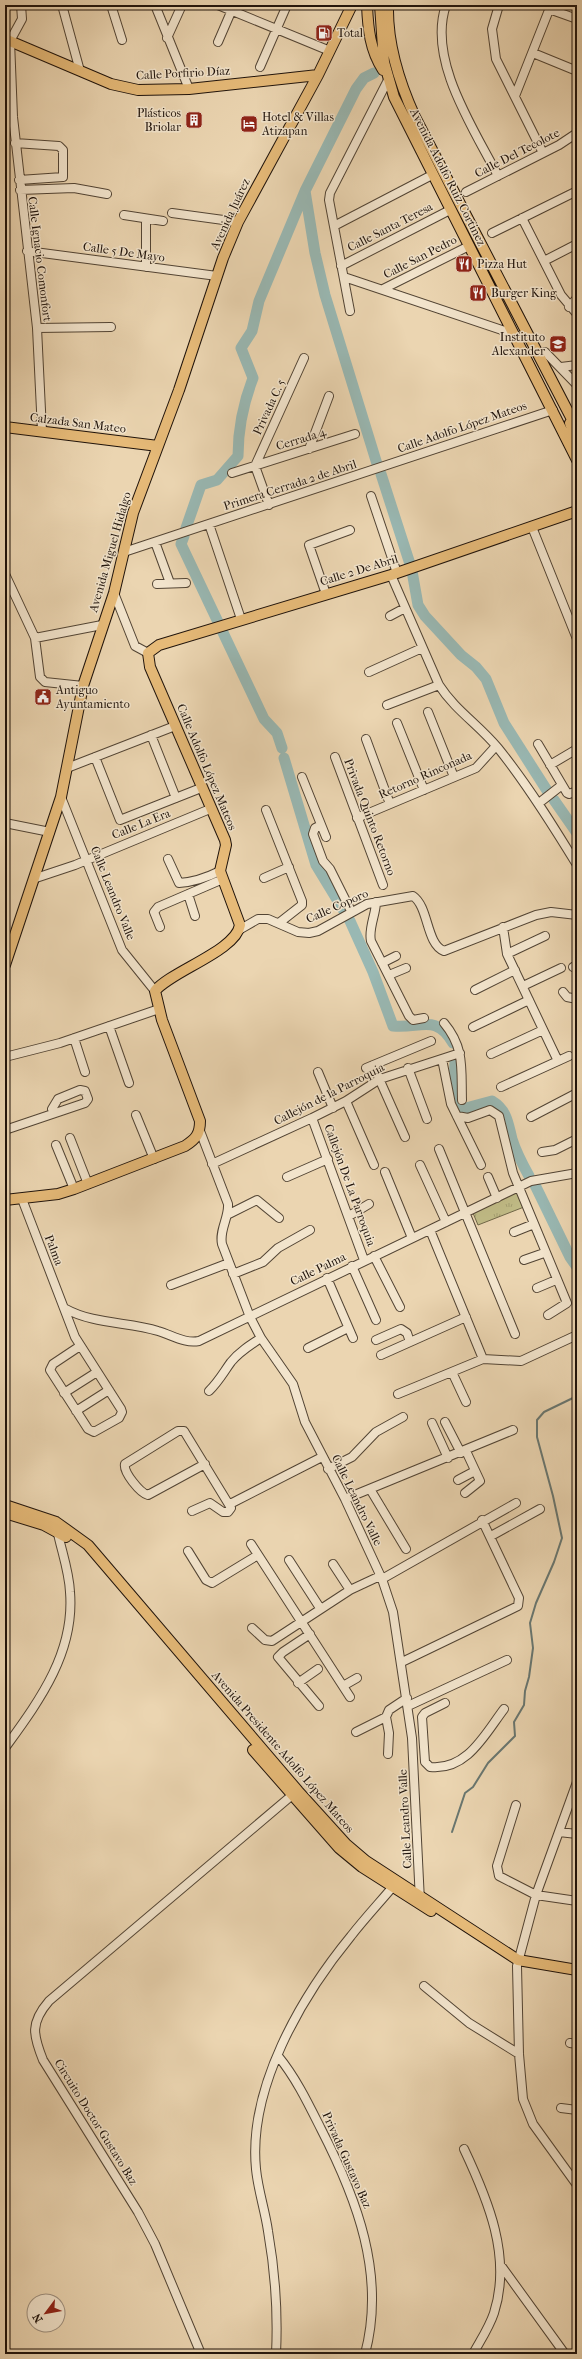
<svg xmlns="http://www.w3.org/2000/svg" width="582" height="2359" viewBox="0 0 582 2359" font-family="'IM FELL French Canon',serif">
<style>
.park{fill:url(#park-tufts);stroke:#706748}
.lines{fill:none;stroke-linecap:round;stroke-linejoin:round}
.stream{stroke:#687670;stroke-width:2}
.river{stroke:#99b8b3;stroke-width:11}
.minor-casing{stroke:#524434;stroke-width:10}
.major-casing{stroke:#1f130b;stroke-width:12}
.minor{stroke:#f2e4cc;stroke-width:8}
.major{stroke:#e6ba78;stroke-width:10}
.labels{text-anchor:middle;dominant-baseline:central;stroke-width:3;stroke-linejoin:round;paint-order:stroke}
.poi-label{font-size:12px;fill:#1f130b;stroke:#f2e4cc;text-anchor:start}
.street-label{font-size:12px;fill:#1f130b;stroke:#f2e4cc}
</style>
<defs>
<pattern id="park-tufts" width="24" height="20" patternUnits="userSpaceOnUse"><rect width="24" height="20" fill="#c0bb86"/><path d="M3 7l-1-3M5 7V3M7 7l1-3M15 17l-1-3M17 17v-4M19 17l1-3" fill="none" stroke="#a5a072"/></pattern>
</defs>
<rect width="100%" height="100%" fill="#ebd5b1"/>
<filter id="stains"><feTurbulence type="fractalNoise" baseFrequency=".005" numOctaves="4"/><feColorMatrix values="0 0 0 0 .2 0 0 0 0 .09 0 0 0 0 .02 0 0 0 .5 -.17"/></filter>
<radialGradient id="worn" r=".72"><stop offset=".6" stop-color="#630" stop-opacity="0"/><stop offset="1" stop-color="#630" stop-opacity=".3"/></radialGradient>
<path class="park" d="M 518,1190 L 524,1207 L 478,1225 L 473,1213 Z"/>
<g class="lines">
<path class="stream" d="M 452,1832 L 465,1793 L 473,1787 L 488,1763 L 515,1736 L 514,1722 L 524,1705 L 525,1691 L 529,1677 L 533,1648 L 530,1623 L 536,1603 L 554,1562 L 562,1538 L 553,1496 L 537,1437 L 537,1420 L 544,1412 L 577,1396"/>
<path class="river" d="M 374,73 L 364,78 L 356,89 L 305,191 L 315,253 L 325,295 L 377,464
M 381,474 L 410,564
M 186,528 L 201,485 L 217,480 L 238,456 C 238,427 243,404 253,378 L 241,348 L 252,331 L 259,301 L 305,191
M 184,536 L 181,544 L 264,719 L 277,733 L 282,748
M 412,571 L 418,605 L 425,616 L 461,655 L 476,667 L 486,679 L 504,723 L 548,792
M 284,758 L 316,865 L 350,921 L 373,972 L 393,1026 C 420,1029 436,1013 453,1043
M 554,800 L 577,833
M 455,1060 L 454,1090 L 458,1106 L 466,1108 L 492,1101 C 507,1110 508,1123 512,1139 C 516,1152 523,1165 529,1176
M 535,1185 L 570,1257 L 577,1267"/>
<defs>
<path id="minor" d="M 21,5 L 22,19 L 10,41 L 13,117 L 37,328 L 42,431
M 62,5 L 80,71
M 111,5 L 122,40
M 155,5 L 189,89
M 218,5 L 330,51
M 446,5 C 427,60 474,129 498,176
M 499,5 L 492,29 L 496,59 L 543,153
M 549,9 L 577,19
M 167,38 L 182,5
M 218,42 L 234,5
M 533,53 L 577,71
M 260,67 L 287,5
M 515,96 L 551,5
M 15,143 L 59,146 L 63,150 L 63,177 L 19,180
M 20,190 L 74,188 L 107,194
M 466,192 L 559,145 L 577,133
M 172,213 L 238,222
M 124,215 L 163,221
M 522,218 L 561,295 L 577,314
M 334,226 L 432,175
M 492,233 L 577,191
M 27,251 L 217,276
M 544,261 L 577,244
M 341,266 L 450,210
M 146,267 L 146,219
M 344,277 L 514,334
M 383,289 L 469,246
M 569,307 L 577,298
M 350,311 L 329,200 L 330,193 L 388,80
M 37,328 L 111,327
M 545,352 L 577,385
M 561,367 L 577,365
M 309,449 L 329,396
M 255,466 L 304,358
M 255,466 L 269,505
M 232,473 L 355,434
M 371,496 L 397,573
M 209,524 L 241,619
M 532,527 L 577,639
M 155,542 L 170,583
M 124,552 L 553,410
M 5,574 L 35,638 L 40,677 L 45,682 L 83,686
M 391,575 L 439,685 C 455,710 479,725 498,748 C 527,784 552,824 577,865
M 157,584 L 186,583
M 114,593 L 135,646 L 148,653
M 326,594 L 309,545 L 350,530
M 390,616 L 405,608
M 35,638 L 102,625
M 369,672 L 422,648
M 387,705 L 439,685
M 428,712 L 454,777
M 397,723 L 424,790
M 151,735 L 176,798
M 366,739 L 390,804
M 538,744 L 567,793 L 569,794 L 577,791
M 95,757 L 120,820 L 201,788
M 335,757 L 383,885
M 550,765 L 577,749
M 67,768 L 175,726
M 302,777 L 326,837
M 61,797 L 122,950 L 155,991
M 539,803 L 562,785
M 266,810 L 302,901 L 302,905 L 279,923
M 357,818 L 476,768 L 496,746
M 5,823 L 50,832
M 321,825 L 315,828 L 313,834 L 323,861 L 330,869 L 351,911
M 168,859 L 179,883 C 195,882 206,878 220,871
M 36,878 L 75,865 L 210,809
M 264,878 L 289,867
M 188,894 L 195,916
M 376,902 C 376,914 368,929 371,941 L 409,1016 L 413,1020 L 424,1018
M 160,927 L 154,912 L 158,907 L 223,879
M 503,927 L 507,954 L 558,1061
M 239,930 L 258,919 L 268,919 L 298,932 L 309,933 L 318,931 L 367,904 L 413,896 C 429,907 426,944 444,951 L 536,915 L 551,912 L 577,915
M 507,954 L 545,936
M 382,963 L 396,956
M 573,967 L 577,965
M 389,975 L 406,968
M 523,986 L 561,968
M 475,990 L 515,970
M 563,992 L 567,997 L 577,999
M 444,1023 C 465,1048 461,1069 462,1100
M 109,1026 L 129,1083
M 473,1027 L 529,1000
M 74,1038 L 85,1072
M 491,1054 L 543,1030
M 5,1057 L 60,1043 L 159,1009
M 442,1059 L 451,1104 L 481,1165
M 373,1065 L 405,1137
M 366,1068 L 431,1041
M 408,1068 L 427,1119
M 318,1072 L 333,1108
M 501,1087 L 569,1056
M 346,1101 L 374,1165
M 136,1115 L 154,1159
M 457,1116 L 468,1118 L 490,1110 L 499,1116 L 513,1173 L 567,1303 L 548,1315
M 531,1117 L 577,1093
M 312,1118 L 364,1260
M 5,1130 L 85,1103 L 88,1099 L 85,1091 L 80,1090 L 58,1099 L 52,1109 L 54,1113
M 200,1131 L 228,1204 C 229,1218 219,1230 222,1244 L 250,1317 L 261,1338 L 293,1384 L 305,1422 L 345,1499 L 382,1579 L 393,1612 L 412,1738 L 420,1901
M 70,1138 L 88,1184
M 56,1145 L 74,1189
M 439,1149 L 515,1334
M 542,1152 L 555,1150 L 577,1139
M 212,1164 L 312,1118 L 346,1101 L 380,1079 L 460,1053
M 420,1165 L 446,1222
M 385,1172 L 412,1238
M 287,1177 L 328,1159
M 488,1177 L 497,1198
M 22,1199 L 75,1337 L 121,1409 L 122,1412 L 119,1418 L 94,1432 L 88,1429 L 50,1370 L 53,1364 L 80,1346
M 227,1215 L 257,1200 L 279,1218
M 349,1216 L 369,1204
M 430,1230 L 483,1359
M 514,1232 L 534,1224
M 374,1256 L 400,1307
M 524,1260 L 544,1253
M 352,1266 L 376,1320
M 233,1274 L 263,1262 L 278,1248 L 310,1230
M 327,1278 L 353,1338
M 171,1285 L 229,1263
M 537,1288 L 556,1280
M 66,1309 C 93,1324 129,1322 158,1331 C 172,1335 185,1344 199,1341 L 531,1181 L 577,1173
M 376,1340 L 401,1329 L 407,1333 L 410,1342
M 308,1348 L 348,1328
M 381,1355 L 466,1317
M 452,1372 L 466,1402
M 209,1391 C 219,1381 223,1373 231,1362 C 239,1352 250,1345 261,1338
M 64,1393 L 97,1372
M 398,1394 L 483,1359 L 521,1361 L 577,1335
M 76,1411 L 109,1390
M 445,1422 L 461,1453
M 432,1423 L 448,1458
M 328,1469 L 352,1457 L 376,1432 L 403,1417
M 458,1480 L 475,1471
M 370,1489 L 406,1549
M 465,1493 L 480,1481 L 466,1451
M 345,1499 L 513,1430
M 230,1504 L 322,1457
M 192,1511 L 210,1503 L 223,1512 L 228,1512 L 231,1508 L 184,1431 L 178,1431 L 125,1464 C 123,1472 140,1493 148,1495 L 205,1464
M 491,1536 L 540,1509
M 251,1544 L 350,1697
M 188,1551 L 206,1580 L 212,1583 L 258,1555
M 289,1560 L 320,1608
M 333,1564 L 350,1590
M 382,1579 L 516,1503
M 252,1628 L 265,1640 L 272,1641 L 350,1590 L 380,1576
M 310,1634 L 283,1652 L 278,1657 L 319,1706
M 402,1662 L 518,1606 L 519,1598 L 482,1520
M 298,1683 L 318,1669
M 343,1686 L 357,1678
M 445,1703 L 425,1713 L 422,1717 L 425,1762 L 430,1767 C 467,1771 485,1734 504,1709
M 408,1706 L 507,1660
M 386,1717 L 389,1733 L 388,1754
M 356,1732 L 386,1717 L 389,1710 L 407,1698
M 5,1748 C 39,1701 75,1653 70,1592 C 69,1570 61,1550 57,1529
M 577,1782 L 536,1895 L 517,1966 L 519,2054 L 523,2099 L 533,2124 L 577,2185
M 516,1805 L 497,1866 L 499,1876 L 536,1895 L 577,1901
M 559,1832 L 577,1834
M 424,1986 L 469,2023 L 519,2054
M 570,2043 L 577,2044
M 278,2056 C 296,2078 308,2103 321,2129 C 357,2199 386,2275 365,2354
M 561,2108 L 577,2110
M 464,2149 C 488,2200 512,2257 494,2313 C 489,2328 480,2341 473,2354
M 502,2267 L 565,2354
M 201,2354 L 155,2244 L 138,2212 L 43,2060 C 33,2035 30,2023 49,2001 L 297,1791
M 276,2354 C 278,2313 275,2271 268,2231 C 265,2210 258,2190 256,2169 C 248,2088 301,1997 351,1936 C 365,1918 381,1901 396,1883"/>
<path id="major" d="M 367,5 C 368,29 370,50 383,70
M 380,5 L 384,62 L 394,97 L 577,460
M 388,5 C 387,45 399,82 415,117 L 577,429
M 5,39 L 111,84 L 138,90 L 189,89 L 318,75
M 570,423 L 577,442
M 5,427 L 158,446
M 5,965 L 61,797 L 83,686 L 114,593 L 133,513 L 179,390 L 223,258 L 238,222 L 318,75 L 352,5
M 5,1200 L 58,1194 L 74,1189 L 185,1146 C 196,1139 200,1134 200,1121 L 162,1020 L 155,991 C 171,971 236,951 240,925 L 220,871 L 226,845 L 225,840 L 150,667 L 148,653 L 159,645 L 391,575 L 577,511
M 5,1505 L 56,1522 L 88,1545 L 298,1791 L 346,1844 L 366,1861 L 518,1960 L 577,1970
M 5,1513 L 44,1525 L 66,1537
M 253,1750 L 339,1848 L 362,1867 L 431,1911"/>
</defs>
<use href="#minor" class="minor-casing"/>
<use href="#major" class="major-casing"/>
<use href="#minor" class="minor"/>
<use href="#major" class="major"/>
</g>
<defs>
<symbol id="fuel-square" viewBox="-11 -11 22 22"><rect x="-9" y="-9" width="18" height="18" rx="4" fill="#8f2418" stroke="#f2e4cc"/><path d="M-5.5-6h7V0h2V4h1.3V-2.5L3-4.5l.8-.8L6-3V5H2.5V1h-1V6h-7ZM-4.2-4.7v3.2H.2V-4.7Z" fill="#fff"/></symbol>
<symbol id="building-square" viewBox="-11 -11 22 22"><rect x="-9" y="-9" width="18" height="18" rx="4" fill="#8f2418" stroke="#f2e4cc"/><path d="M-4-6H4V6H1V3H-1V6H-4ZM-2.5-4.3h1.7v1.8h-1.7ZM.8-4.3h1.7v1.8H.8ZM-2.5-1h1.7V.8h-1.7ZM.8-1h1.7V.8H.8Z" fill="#fff"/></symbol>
<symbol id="hotel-square" viewBox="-11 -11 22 22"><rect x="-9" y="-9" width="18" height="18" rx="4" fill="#8f2418" stroke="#f2e4cc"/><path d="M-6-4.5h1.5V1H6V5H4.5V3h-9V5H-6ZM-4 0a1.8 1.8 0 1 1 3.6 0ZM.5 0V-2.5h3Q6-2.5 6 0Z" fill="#fff"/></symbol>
<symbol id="restaurant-square" viewBox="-11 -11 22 22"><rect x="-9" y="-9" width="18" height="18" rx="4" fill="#8f2418" stroke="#f2e4cc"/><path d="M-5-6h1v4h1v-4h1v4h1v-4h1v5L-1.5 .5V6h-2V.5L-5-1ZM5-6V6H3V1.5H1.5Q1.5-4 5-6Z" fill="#fff"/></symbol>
<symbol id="school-square" viewBox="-11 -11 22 22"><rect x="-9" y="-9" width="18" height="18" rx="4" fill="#8f2418" stroke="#f2e4cc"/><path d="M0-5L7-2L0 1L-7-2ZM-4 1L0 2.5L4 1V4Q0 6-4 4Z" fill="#fff"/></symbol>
<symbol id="civic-square" viewBox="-11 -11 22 22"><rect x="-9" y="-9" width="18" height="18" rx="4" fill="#8f2418" stroke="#f2e4cc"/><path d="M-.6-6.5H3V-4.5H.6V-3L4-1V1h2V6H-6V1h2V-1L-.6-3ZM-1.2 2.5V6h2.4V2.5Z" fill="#fff"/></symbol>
</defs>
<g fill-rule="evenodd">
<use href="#fuel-square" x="314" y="23" width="20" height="20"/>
<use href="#building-square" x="184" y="110" width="20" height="20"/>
<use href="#hotel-square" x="239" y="114" width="20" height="20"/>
<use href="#restaurant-square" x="454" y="254" width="20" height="20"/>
<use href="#restaurant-square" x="468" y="283" width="20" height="20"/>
<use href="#school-square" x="548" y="334" width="20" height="20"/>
<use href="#civic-square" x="33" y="687" width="20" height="20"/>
</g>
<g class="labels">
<g class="poi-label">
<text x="337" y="33">Total</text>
<text x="181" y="113" text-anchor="end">Plásticos<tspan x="181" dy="14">Briolar</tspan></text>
<text x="262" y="117">Hotel &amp; Villas<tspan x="262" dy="14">Atizapan</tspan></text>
<text x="477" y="264">Pizza Hut</text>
<text x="491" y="293">Burger King</text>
<text x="545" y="337" text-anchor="end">Instituto<tspan x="545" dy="14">Alexander</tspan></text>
<text x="56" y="690">Antiguo<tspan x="56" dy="14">Ayuntamiento</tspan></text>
</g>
<g class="street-label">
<text transform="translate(183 73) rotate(-3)">Calle Porfirio Díaz</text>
<text transform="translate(517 153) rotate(-27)">Calle Del Tecolote</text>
<text transform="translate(448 177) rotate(63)">Avenida Adolfo Ruiz Cortinez</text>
<text transform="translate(230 214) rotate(-65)">Avenida Juárez</text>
<text transform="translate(390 227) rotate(-27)">Calle Santa Teresa</text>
<text transform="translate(124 252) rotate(8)">Calle 5 De Mayo</text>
<text transform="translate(420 257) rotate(-27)">Calle San Pedro</text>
<text transform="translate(40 259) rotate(83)">Calle Ignacio Comonfort</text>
<text transform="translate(269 407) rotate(-65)">Privada C. 5</text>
<text transform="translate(78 423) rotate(7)">Calzada San Mateo</text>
<text transform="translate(462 427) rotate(-19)">Calle Adolfo López Mateos</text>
<text transform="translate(301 439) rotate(-17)">Cerrada 4</text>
<text transform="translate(290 485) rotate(-18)">Primera Cerrada 2 de Abril</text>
<text transform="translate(110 552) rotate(-74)">Avenida Miguel Hidalgo</text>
<text transform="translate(359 570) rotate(-17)">Calle 2 De Abril</text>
<text transform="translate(207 767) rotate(67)">Calle Adolfo López Mateos</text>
<text transform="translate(425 775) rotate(-24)">Retorno Rinconada</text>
<text transform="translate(370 817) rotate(69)">Privada Quinto Retorno</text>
<text transform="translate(141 824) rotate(-22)">Calle La Era</text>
<text transform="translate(113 893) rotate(68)">Calle Leandro Valle</text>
<text transform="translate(337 906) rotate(-24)">Calle Coporo</text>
<text transform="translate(329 1094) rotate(-27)">Callejón de la Parroquia</text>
<text transform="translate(350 1185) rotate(70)">Callejón De La Parroquia</text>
<text transform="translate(54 1250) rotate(69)">Palma</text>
<text transform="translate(318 1269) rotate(-26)">Calle Palma</text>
<text transform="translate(357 1500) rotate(64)">Calle Leandro Valle</text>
<text transform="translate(283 1752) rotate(49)">Avenida Presidente Adolfo López Mateos</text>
<text transform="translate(405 1819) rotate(-93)">Calle Leandro Valle</text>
<text transform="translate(96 2122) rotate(58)">Circuito Doctor Gustavo Baz</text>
<text transform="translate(347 2160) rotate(66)">Privada Gustavo Baz</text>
</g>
</g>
<rect width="582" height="2359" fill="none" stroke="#ebd5b1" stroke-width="20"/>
<rect x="6" y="6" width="570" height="2347" fill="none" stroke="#1f130b" stroke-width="2"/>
<rect x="10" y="10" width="562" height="2339" fill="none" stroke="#1f130b"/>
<g transform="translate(46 2313) rotate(238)"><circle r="19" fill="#f2e4cc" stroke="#9e907f"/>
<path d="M0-3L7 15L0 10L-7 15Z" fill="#8f2418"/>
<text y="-6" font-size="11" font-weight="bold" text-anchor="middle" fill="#1f130b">N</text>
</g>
<rect width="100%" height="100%" filter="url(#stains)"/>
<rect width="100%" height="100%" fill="url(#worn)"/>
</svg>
